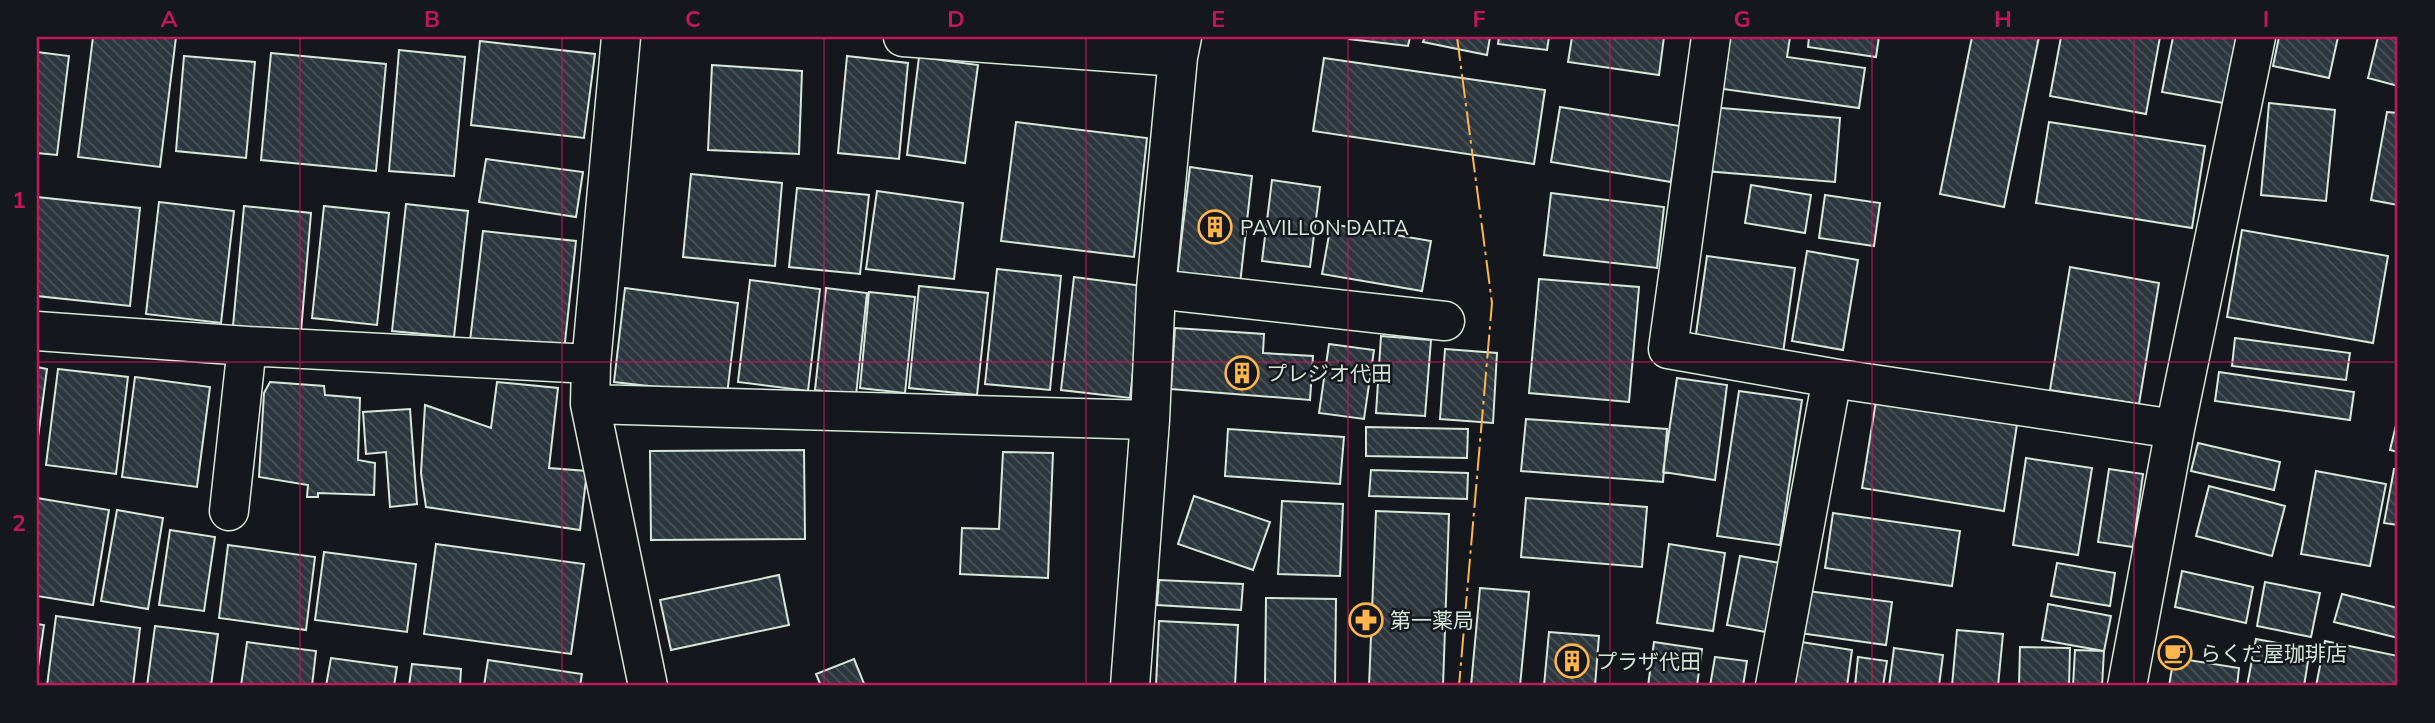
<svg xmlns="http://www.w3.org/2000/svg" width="2435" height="723" viewBox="0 0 2435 723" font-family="Mulish,'Noto Sans JP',sans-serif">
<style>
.building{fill:url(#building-back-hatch);stroke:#d8e6dc;stroke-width:2}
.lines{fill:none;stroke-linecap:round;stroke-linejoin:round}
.minor-casing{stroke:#d8e6dc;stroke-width:41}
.minor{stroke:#14181c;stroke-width:38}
.power{stroke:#ffb74d;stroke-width:2;stroke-dasharray:24 5 3.5 5;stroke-linecap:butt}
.grid{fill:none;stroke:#c2185b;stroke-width:2;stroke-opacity:0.55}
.labels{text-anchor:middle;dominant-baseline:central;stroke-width:5;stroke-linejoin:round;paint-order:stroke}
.poi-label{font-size:21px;fill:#d8e6dc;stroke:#14181c;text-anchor:start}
.neatline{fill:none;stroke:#c2185b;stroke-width:2.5}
.grid-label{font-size:23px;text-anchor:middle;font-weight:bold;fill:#c2185b}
</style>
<defs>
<pattern id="building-back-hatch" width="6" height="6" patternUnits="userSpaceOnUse" patternTransform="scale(1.75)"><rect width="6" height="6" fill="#2c363c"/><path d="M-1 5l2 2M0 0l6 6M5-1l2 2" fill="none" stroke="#4a5358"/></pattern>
</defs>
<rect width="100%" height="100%" fill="#14181c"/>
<path class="building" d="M 93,37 L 176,37 L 160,167 L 78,157 Z
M 1349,37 L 1410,37 L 1408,46 L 1349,39 Z
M 1425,37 L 1490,37 L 1487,55 L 1423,42 Z
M 1499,37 L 1549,37 L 1547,50 L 1498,44 Z
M 1572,37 L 1664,37 L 1659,75 L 1568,62 Z
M 1723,37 L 1790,37 L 1787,57 L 1865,68 L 1859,108 L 1716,88 Z
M 1809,37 L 1879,37 L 1876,57 L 1808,47 Z
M 1972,37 L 2039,37 L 2004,207 L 1940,194 Z
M 2061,37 L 2160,37 L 2146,114 L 2050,96 Z
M 2173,37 L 2241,37 L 2229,104 L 2162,92 Z
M 2279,37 L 2338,37 L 2329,78 L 2273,66 Z
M 2378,37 L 2398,37 L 2398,86 L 2368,78 Z
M 480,41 L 595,54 L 584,138 L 471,125 Z
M 399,50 L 465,57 L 454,176 L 389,171 Z
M 37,52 L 69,56 L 57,155 L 37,153 Z
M 271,53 L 386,64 L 376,171 L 261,160 Z
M 184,56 L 255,62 L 246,158 L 176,151 Z
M 847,56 L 908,63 L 899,159 L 838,153 Z
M 919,57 L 978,65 L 965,163 L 907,155 Z
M 1324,58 L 1545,90 L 1534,164 L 1313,131 Z
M 712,65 L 802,71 L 799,154 L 708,150 Z
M 2269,103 L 2335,110 L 2326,201 L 2261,195 Z
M 1560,107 L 1680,126 L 1671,182 L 1551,162 Z
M 1710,107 L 1840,118 L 1835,182 L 1705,171 Z
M 2387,112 L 2398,113 L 2398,205 L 2371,200 Z
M 1016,122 L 1147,138 L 1134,257 L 1001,241 Z
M 2049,122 L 2205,146 L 2192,228 L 2036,203 Z
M 486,159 L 583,172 L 576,217 L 479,202 Z
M 1190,167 L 1252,176 L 1240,284 L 1177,277 Z
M 691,174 L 782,183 L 775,266 L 683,257 Z
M 1272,180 L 1320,187 L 1310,267 L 1262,261 Z
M 1751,185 L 1811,195 L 1805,233 L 1745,223 Z
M 797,188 L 869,195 L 860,274 L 789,267 Z
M 877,191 L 963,203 L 954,279 L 866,269 Z
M 1551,193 L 1664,207 L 1657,268 L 1544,255 Z
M 1825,195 L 1880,203 L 1874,246 L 1819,238 Z
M 37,197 L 140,208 L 130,306 L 37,296 Z
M 159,202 L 234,211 L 221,323 L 146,314 Z
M 406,204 L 468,211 L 454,337 L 392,331 Z
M 244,206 L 311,213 L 301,332 L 233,326 Z
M 324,206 L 389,213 L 377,325 L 312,318 Z
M 1331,224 L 1431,241 L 1422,291 L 1322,274 Z
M 2242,230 L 2388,256 L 2373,343 L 2227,317 Z
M 483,231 L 576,241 L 564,351 L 470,341 Z
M 1807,251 L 1858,260 L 1843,350 L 1792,341 Z
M 1707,256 L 1795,268 L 1783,353 L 1695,341 Z
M 2070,267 L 2159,283 L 2139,404 L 2050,390 Z
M 997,269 L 1061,276 L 1050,390 L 985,384 Z
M 1074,277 L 1143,286 L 1130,398 L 1061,390 Z
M 1539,279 L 1639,287 L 1629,402 L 1529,393 Z
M 750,280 L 820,289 L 808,391 L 738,382 Z
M 919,286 L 988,293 L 977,395 L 909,388 Z
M 625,288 L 738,303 L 727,395 L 614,382 Z
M 826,288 L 867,293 L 856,395 L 815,390 Z
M 869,292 L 915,297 L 905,393 L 860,388 Z
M 1175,328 L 1264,334 L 1263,353 L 1313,356 L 1310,400 L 1171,389 Z
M 1381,336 L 1431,340 L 1425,416 L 1376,413 Z
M 2235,338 L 2350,353 L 2346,380 L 2232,366 Z
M 1329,344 L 1374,350 L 1364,419 L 1319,413 Z
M 1445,349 L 1497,353 L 1493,423 L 1440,419 Z
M 37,367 L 47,369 L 37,445 Z
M 58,369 L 128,377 L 116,474 L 46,465 Z
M 2219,372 L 2354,392 L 2350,420 L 2215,401 Z
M 135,377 L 210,387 L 197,487 L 122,477 Z
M 1677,378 L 1727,385 L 1715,480 L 1663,472 Z
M 270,382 L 324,386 L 325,395 L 360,398 L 358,460 L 375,463 L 374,495 L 318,493 L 318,497 L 307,497 L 308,485 L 259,477 L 264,393 Z
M 497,382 L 558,388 L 549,468 L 587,471 L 580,530 L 426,507 L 421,473 L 425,405 L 491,428 Z
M 1739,391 L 1802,400 L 1780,545 L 1717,536 Z
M 1876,401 L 2017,424 L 2004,511 L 1862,488 Z
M 410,409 L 417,504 L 390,507 L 386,452 L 366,454 L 363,412 Z
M 2398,417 L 2398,452 L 2390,450 Z
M 1526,419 L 1667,429 L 1663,482 L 1521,471 Z
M 1366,427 L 1468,429 L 1467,458 L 1366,456 Z
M 1228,429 L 1344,437 L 1340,484 L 1225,476 Z
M 2198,443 L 2280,462 L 2274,490 L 2191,471 Z
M 804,450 L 805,539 L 651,540 L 650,451 Z
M 1003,452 L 1053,453 L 1048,578 L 960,574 L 962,528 L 999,529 Z
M 2026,458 L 2092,468 L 2078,555 L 2013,545 Z
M 2109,469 L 2143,474 L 2133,547 L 2098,542 Z
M 2394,469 L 2398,469 L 2398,525 L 2384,523 Z
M 1371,470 L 1468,473 L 1467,499 L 1369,496 Z
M 2316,471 L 2386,484 L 2370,566 L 2301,554 Z
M 2209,486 L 2285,506 L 2272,556 L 2196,536 Z
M 1194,496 L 1270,522 L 1253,570 L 1178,544 Z
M 37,498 L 109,510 L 93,605 L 37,596 Z
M 1526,498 L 1647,507 L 1642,567 L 1521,557 Z
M 1282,501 L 1343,504 L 1340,576 L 1278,574 Z
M 117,510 L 163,518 L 148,609 L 101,601 Z
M 1376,511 L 1449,514 L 1443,686 L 1369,686 Z
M 1833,513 L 1960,531 L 1952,586 L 1825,568 Z
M 170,530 L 215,537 L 204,611 L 159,605 Z
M 436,544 L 584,564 L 571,654 L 424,634 Z
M 1669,544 L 1725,553 L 1713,631 L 1657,623 Z
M 228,545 L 315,557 L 306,630 L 219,618 Z
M 324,552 L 416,564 L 407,632 L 315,620 Z
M 1740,556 L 1780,563 L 1766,632 L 1727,625 Z
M 2057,563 L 2115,573 L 2110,606 L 2051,596 Z
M 2182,571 L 2253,587 L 2246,623 L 2175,607 Z
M 779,575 L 789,625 L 671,650 L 660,600 Z
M 1159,580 L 1243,584 L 1241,610 L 1157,605 Z
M 2265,582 L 2320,593 L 2311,637 L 2257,626 Z
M 1480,588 L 1529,592 L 1520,686 L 1471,686 Z
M 1800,590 L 1892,602 L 1886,645 L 1792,632 Z
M 2342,594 L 2398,608 L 2398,638 L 2334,622 Z
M 1266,598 L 1336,599 L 1335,686 L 1265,686 Z
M 2048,604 L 2111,616 L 2104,651 L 2042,640 Z
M 56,616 L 140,628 L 133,686 L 47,686 Z
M 1159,621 L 1238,625 L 1235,686 L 1156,686 Z
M 37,624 L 44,625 L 37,674 Z
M 155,626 L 218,634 L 211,686 L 147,686 Z
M 1957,630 L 2003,634 L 1998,686 L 1952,686 Z
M 1549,632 L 1599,636 L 1595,686 L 1544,686 Z
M 2256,639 L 2310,649 L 2304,686 L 2247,686 Z
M 1795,641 L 1852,650 L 1847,686 L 1787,686 Z
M 2325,641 L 2398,656 L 2398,686 L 2316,686 Z
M 247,642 L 316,651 L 312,686 L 241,686 Z
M 1654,642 L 1702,649 L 1697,686 L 1648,686 Z
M 2176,644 L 2190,646 L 2188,660 L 2239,668 L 2237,686 L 2169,686 Z
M 2020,647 L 2070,648 L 2069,686 L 2019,686 Z
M 1894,648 L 1943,655 L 1939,686 L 1889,686 Z
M 2075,650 L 2104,651 L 2102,686 L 2073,686 Z
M 1715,657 L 1747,661 L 1743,686 L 1710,686 Z
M 1858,657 L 1887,661 L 1883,686 L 1855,686 Z
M 331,658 L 397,667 L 394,686 L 326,686 Z
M 854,659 L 865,686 L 821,686 L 816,674 Z
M 488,660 L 582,674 L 580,686 L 484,686 Z
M 412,664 L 461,669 L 460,686 L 409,686 Z"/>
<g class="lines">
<defs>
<path id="minor" d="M 621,37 L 591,364 L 590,404 L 648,686
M 903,37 L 1178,57
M 1711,37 L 1668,349 L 1832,378 L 2175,429
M 1156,289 L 1445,321
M 37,331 L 247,346 L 591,364
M 590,404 L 1150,420
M 229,511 L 247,346
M 1130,686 L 1150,420 L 1156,289 L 1178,57 L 1182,37
M 1775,686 L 1832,378
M 2127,686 L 2175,429 L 2256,37"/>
</defs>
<use href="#minor" class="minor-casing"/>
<use href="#minor" class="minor"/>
<path class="power" d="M 1457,37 L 1492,303 L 1459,686"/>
</g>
<path class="grid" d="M 300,37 L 300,686M 562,37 L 562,686M 824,37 L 824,686M 1086,37 L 1086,686M 1348,37 L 1348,686M 1610,37 L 1610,686M 1872,37 L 1872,686M 2134,37 L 2134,686M 37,362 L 2398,362"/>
<defs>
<symbol id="building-ring" viewBox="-11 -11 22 22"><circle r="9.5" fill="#14181c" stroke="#ffb74d" stroke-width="1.5"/><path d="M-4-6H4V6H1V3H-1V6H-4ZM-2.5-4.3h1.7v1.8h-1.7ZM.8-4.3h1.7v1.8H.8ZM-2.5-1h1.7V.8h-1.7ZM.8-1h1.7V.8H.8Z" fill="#ffb74d"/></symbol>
<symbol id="pharmacy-ring" viewBox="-11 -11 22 22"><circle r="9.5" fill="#14181c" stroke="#ffb74d" stroke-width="1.5"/><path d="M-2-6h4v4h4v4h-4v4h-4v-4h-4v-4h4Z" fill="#ffb74d"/></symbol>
<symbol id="cafe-ring" viewBox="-11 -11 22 22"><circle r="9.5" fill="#14181c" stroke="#ffb74d" stroke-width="1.5"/><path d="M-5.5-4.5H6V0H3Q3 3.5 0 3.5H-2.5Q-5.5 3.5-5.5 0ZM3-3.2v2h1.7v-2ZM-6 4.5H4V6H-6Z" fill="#ffb74d"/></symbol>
</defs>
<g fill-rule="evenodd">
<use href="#building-ring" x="1196" y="208" width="38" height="38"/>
<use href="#building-ring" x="1223" y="354" width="38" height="38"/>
<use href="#pharmacy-ring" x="1347" y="601" width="38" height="38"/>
<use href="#cafe-ring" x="2156" y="634" width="38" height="38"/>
<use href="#building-ring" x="1553" y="642" width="38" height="38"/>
</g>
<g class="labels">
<g class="poi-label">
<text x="1240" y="227">PAVILLON DAITA</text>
<text x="1266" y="373">プレジオ代田</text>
<text x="1390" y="620">第一薬局</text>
<text x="2200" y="653">らくだ屋珈琲店</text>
<text x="1596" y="661">プラザ代田</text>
</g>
</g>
<rect width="2435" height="723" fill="none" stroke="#14181c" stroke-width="77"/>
<rect x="38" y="38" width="2358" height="646" class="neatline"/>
<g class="grid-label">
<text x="169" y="27">A</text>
<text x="432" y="27">B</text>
<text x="693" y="27">C</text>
<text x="956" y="27">D</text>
<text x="1218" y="27">E</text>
<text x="1479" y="27">F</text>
<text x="1742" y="27">G</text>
<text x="2003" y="27">H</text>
<text x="2266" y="27">I</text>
<text x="19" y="208">1</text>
<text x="19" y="531">2</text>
</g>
</svg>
